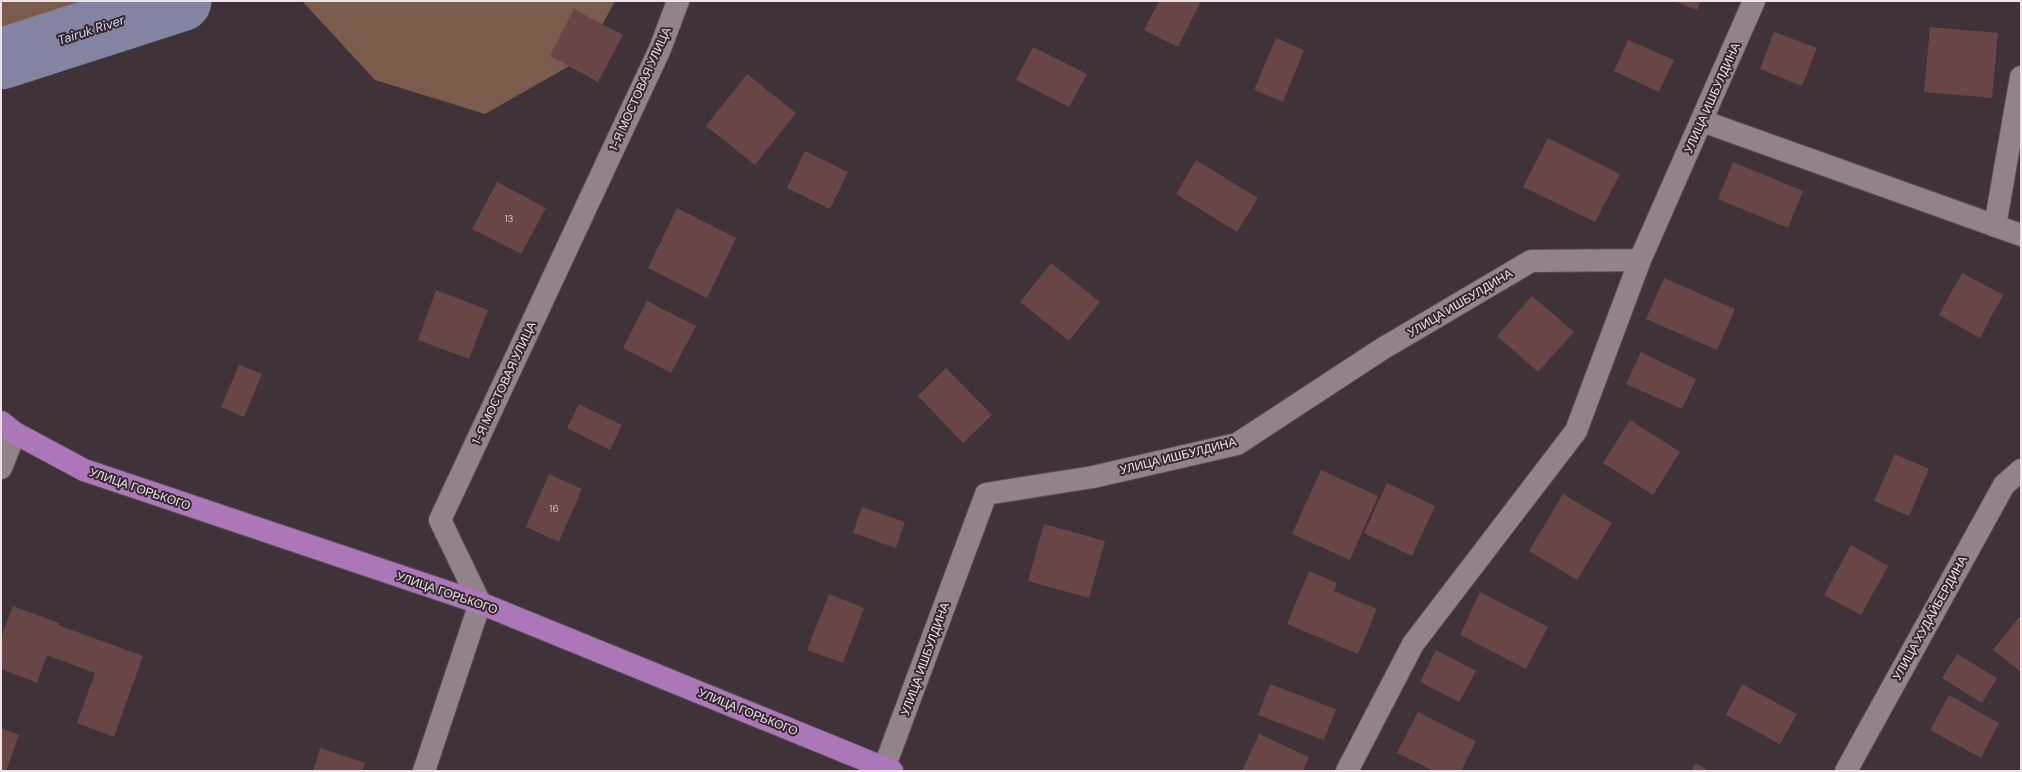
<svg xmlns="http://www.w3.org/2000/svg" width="2022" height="772" viewBox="0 0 2022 772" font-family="'DM Sans',sans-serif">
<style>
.forest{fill:#7a5c4c}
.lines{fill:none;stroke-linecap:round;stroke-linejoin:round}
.river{stroke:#8383a2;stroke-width:61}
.building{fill:#684646}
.minor-casing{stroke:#594e54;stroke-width:24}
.major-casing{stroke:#594e54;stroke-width:24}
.minor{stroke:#92828a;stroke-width:22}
.major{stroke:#ac77b9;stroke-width:22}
.labels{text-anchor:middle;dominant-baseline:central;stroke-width:4;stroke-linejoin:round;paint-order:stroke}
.number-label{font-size:10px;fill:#cabcbf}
.street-label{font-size:12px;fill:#ebe3e7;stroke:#35282e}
.water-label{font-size:13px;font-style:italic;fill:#d4d4f6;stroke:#35282e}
</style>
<rect width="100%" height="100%" fill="#3f3238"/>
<path class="forest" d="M 1,1 L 137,1 L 1,44 Z
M 304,1 L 615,1 L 585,57 L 485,114 L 375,80 L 303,2 Z"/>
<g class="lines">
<path class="river" d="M 1,59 L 181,1"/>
</g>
<path class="building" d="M 1159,1 L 1196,1 L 1200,3 L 1178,47 L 1144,30 Z
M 1674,1 L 1701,1 L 1697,10 Z
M 574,9 L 623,35 L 598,82 L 550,56 Z
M 1930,27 L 1998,33 L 1992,98 L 1924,92 Z
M 1774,32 L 1817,48 L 1802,86 L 1760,69 Z
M 1276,38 L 1304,50 L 1283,102 L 1254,90 Z
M 1628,40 L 1674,60 L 1659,92 L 1614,71 Z
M 1033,47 L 1087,74 L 1069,107 L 1016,80 Z
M 747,74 L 796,113 L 755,165 L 706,126 Z
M 1548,138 L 1620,174 L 1595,222 L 1523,187 Z
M 805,151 L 848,172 L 830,209 L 787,188 Z
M 1196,160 L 1258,198 L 1237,232 L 1176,194 Z
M 1733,162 L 1803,191 L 1788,228 L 1718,199 Z
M 497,182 L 546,208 L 521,254 L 472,229 Z
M 677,208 L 736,238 L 707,298 L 648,268 Z
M 1051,263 L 1100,302 L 1069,341 L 1020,302 Z
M 1962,273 L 2003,295 L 1980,338 L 1939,315 Z
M 1664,278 L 1735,309 L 1717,350 L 1646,319 Z
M 436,290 L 488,310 L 469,359 L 418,340 Z
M 1532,296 L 1574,332 L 1538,372 L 1497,336 Z
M 647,301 L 696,326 L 671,373 L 623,348 Z
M 1641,352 L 1696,379 L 1682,409 L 1626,384 Z
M 239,365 L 262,374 L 244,417 L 221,407 Z
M 946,368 L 992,415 L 963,443 L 918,396 Z
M 579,404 L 622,425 L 610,450 L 567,428 Z
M 1630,420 L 1680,452 L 1653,495 L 1603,463 Z
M 1895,454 L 1929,469 L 1909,516 L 1874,501 Z
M 1321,470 L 1378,496 L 1350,560 L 1292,534 Z
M 549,474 L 582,489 L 559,542 L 526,527 Z
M 1387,483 L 1435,506 L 1412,556 L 1364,533 Z
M 1563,494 L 1612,523 L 1577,580 L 1529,551 Z
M 862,507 L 905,522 L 896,548 L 853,533 Z
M 1044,524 L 1105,541 L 1089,598 L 1028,581 Z
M 1851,545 L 1888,566 L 1861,615 L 1824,595 Z
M 1309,571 L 1337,583 L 1334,591 L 1377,609 L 1358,654 L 1287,624 Z
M 1480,592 L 1548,627 L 1526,669 L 1460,635 Z
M 829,594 L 864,608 L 843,663 L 807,650 Z
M 13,606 L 59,623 L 58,625 L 143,656 L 114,737 L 77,723 L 95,673 L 47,655 L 37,683 L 1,669 L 1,638 Z
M 2021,615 L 2021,672 L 1993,650 Z
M 1436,650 L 1476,671 L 1459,702 L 1420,682 Z
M 1957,654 L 1997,678 L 1982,703 L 1942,678 Z
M 1270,684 L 1336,709 L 1324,740 L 1258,715 Z
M 1742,684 L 1797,714 L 1780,744 L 1726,715 Z
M 1949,695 L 1999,723 L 1981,758 L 1930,730 Z
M 1418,712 L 1476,741 L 1461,771 L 1434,771 L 1397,753 Z
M 1,728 L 19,735 L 6,771 L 1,771 Z
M 1259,734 L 1309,757 L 1303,771 L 1242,771 Z
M 320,748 L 365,763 L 362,771 L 313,771 Z
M 1696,763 L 1709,771 L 1691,771 Z"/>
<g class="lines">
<defs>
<path id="minor" d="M 1702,121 L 2021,235
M 1995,226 L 2021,77
M 1,468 L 15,433
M 424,771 L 480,603 L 440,520 L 660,49 L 678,1
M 883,771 L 986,494 L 1093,477 L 1237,444 L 1382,349 L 1531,261 L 1640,260
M 1347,771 L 1413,644 L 1576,431 L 1640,260 L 1754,1
M 1846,771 L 2004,485 L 2021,470"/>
<path id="major" d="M 1,422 L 15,433 L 84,470 L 480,603 L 892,771"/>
</defs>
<use href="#minor" class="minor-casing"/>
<use href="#major" class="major-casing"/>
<use href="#minor" class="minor"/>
<use href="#major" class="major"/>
</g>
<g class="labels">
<g class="number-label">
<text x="509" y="218">13</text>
<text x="554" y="508">16</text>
</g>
<g class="street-label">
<text transform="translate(640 89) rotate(-66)">1-Я МОСТОВАЯ УЛИЦА</text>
<text transform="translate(1712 98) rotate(-66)">УЛИЦА ИШБУЛДИНА</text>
<text transform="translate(1460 303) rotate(-31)">УЛИЦА ИШБУЛДИНА</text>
<text transform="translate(504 383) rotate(-65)">1-Я МОСТОВАЯ УЛИЦА</text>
<text transform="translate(1178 456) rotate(-14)">УЛИЦА ИШБУЛДИНА</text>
<text transform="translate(140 489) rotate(19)">УЛИЦА ГОРЬКОГО</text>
<text transform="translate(447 593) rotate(19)">УЛИЦА ГОРЬКОГО</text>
<text transform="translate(1930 618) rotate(-61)">УЛИЦА ХУДАЙБЕРДИНА</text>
<text transform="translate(925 659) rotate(-70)">УЛИЦА ИШБУЛДИНА</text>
<text transform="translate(748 712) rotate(22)">УЛИЦА ГОРЬКОГО</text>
</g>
<g class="water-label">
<text transform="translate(91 30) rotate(-18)">Tairuk River</text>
</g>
</g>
<rect width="2022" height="772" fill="none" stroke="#ebe3e7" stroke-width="4"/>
</svg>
